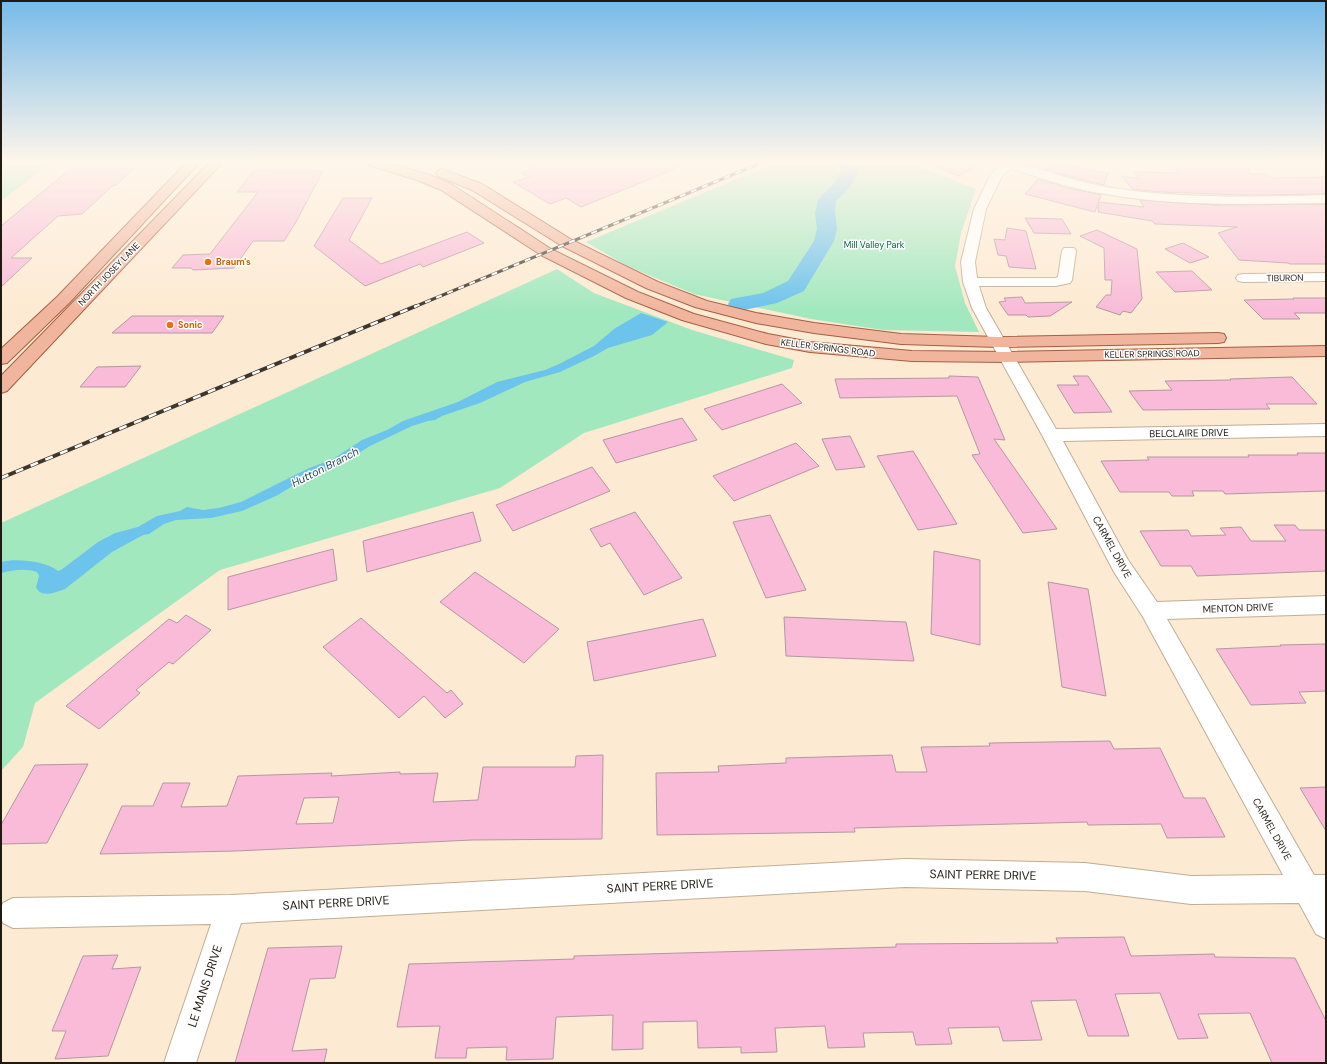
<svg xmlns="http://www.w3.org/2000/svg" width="1327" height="1064" viewBox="0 0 1327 1064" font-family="'DM Sans',sans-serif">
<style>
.green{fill:#a2e8bf}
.water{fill:#6cc3eb}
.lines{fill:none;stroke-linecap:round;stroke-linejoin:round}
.river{fill:#6cc3eb;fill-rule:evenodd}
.building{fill:#f9bbd8;stroke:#b397a4;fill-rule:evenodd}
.minor-casing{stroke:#bfad96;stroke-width:2}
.major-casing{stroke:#a25f42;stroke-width:2}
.minor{fill:#fff;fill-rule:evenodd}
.major{fill:#f1b59e;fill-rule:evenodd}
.rail-far1-casing{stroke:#3e362b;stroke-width:3}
.rail-casing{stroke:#3e362b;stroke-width:4}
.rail-far1{stroke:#fff;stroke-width:2;stroke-dasharray:6;stroke-linecap:butt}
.rail{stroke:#fff;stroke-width:2.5;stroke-dasharray:8;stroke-linecap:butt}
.food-dot{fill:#e8710a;stroke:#fff;stroke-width:1.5}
.labels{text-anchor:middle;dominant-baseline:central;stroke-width:3;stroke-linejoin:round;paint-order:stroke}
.far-park-label{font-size:9px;fill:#01673f;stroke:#fff}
.far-food-label{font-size:9px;font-weight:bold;fill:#c56008;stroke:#fff;text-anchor:start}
.far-street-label{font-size:9px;fill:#211a11;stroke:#fff}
.street-label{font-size:10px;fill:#211a11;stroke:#fff}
.water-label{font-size:11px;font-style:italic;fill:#1f4657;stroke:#fff}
.near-street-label{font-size:12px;fill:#211a11;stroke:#fff}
</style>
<rect width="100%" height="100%" fill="#fdead2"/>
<path class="green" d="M 1,162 L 53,162 L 1,201 Z
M 778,162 L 907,162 L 976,189 L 961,233 L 955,266 L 965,303 L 979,332 L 883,330 L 811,319 L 694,294 L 627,266 L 586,242 Z
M 557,269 L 594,293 L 692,330 L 794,360 L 792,368 L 584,433 L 500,488 L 220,570 L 35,703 L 23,747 L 1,771 L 1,523 Z"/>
<path class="water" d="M 641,313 L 668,322 L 652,335 L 608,348 L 594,356 L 560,372 L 525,382 L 480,403 L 442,416 L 435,420 L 428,421 L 412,426 L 370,446 L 336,467 L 299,482 L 278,495 L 242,511 L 211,518 L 176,520 L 164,524 L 149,534 L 143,535 L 112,552 L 65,589 C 56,592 41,599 36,587 L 39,576 L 37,572 C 26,568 12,570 1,573 L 1,562 C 16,558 46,561 58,571 L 61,570 L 98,542 L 115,533 L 138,527 L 157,516 L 180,511 L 187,507 L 203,510 L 219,508 L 241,502 L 307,469 L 333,459 L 362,440 L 387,430 L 403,421 L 458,402 L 497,382 L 545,370 L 559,364 L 594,346 L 614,329 Z"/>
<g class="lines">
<path class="river" d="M 836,162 L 854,162 L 859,170 L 850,187 L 836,201 L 835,213 L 837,229 L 834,241 L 804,291 L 777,303 L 739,311 L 731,309 L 728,304 L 731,299 L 763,293 L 788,281 L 814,241 L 817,229 L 815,213 L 818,200 L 836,181 L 841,170 Z"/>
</g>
<path class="building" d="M 523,162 L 692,162 L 581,207 L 566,198 L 550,204 L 513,182 L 529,177 L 521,173 L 534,168 Z
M 925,162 L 986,162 L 958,176 Z
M 1167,162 L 1249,162 L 1249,174 L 1267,174 L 1272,178 L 1326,177 L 1326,194 L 1244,195 L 1161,192 L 1132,189 L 1122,176 L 1139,179 L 1134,172 L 1180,173 Z
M 1052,163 L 1058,164 L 1108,173 L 1104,185 L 1095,183 L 1046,170 Z
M 70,169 L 134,169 L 116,185 L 112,186 L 108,190 L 82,214 L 58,216 L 11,258 L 32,258 L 1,287 L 1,226 Z
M 255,170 L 323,171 L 296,222 L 284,241 L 253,241 L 234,268 L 193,270 L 191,268 L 172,268 L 183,255 L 210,254 L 258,192 L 237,192 Z
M 1038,179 L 1069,188 L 1101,195 L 1095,212 L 1025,194 Z
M 343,198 L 372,198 L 349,240 L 381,264 L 467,232 L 484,243 L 423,267 L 420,264 L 365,286 L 314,246 Z
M 1140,200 L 1215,205 L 1326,204 L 1326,264 L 1290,264 L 1288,263 L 1239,260 L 1218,233 L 1237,227 L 1155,224 L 1152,221 L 1098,212 L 1099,202 L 1144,207 Z
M 1025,218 L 1062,219 L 1071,234 L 1034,233 Z
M 1007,228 L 1026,231 L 1036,269 L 1009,267 L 1006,256 L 998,255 L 994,239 L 1005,240 Z
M 1097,230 L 1137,249 L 1142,299 L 1131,313 L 1123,311 L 1120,315 L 1096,307 L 1106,295 L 1111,295 L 1112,280 L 1105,280 L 1104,248 L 1080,236 Z
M 1183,243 L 1209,257 L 1190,263 L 1165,249 Z
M 1192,271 L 1212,290 L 1175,292 L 1156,272 Z
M 1022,297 L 1025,303 L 1072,302 L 1050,316 L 1028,317 L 1026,315 L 1008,315 L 999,302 L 1006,301 L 1004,298 Z
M 1293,298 L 1326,298 L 1326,313 L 1294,313 L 1300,319 L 1263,319 L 1244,300 L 1294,299 Z
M 132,316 L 224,316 L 212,333 L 112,333 Z
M 141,366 L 125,387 L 80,387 L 97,367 Z
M 949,376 L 978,377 L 1005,440 L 994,439 L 1057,529 L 1023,533 L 972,455 L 980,454 L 957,396 L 840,398 L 835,379 L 949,378 Z
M 1073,376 L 1088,376 L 1112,412 L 1074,413 L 1057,385 L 1079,385 Z
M 1292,377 L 1317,404 L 1266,404 L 1270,409 L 1143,410 L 1129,391 L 1172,390 L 1165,381 L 1231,380 L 1230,379 Z
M 782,384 L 802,403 L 722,430 L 704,409 Z
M 682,418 L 697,440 L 616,463 L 603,440 Z
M 850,436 L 865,467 L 836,470 L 822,439 Z
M 796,443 L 819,466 L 734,501 L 713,476 Z
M 913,451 L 957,524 L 918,530 L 877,456 Z
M 1297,453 L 1326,453 L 1326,491 L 1225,494 L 1223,491 L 1192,491 L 1194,496 L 1172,496 L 1169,492 L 1120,492 L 1101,461 L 1149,460 L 1147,457 L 1249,457 L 1248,455 L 1298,455 Z
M 592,467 L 610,491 L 513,531 L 496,505 Z
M 473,512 L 481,541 L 367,572 L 363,541 Z
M 635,512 L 682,578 L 644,595 L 610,543 L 601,547 L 590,529 Z
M 770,515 L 806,590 L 766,598 L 733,522 Z
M 1274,525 L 1295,525 L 1299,530 L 1326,530 L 1326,571 L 1197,576 L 1191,566 L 1161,566 L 1140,531 L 1188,530 L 1191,536 L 1226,535 L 1220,528 L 1241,527 L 1251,541 L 1286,541 Z
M 333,549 L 337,580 L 228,610 L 228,577 Z
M 934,551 L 980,560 L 980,645 L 931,634 Z
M 475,572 L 559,629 L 524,663 L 440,602 Z
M 1048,582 L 1088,589 L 1106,696 L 1062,687 Z
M 186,615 L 211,630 L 173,664 L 169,662 L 136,690 L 140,693 L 99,729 L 66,706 L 169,619 L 177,623 Z
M 784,617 L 906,622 L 914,661 L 786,656 Z
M 361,618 L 447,693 L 451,690 L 463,704 L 445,718 L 424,696 L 399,718 L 323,647 Z
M 703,619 L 716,656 L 594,681 L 587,642 Z
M 1326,644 L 1326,691 L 1299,692 L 1306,703 L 1251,705 L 1216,649 L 1281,646 L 1280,645 Z
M 1110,741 L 1114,749 L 1160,748 L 1184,798 L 1205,798 L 1225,837 L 1167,838 L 1161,824 L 1088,825 L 1087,822 L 854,828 L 855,832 L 657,835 L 656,773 L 719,772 L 718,766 L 786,763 L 786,758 L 892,755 L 896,772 L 927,772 L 921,747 L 990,746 L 989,743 Z
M 603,755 L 602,839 L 472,840 L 236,851 L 100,854 L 122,806 L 153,806 L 163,783 L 190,783 L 181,807 L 227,806 L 238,776 L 332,773 L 331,776 L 400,772 L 400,774 L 438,773 L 433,802 L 478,800 L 483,767 L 575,767 L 576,756 ZM 339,797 L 333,823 L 296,824 L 304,798 Z
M 88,764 L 47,843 L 1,844 L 1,825 L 35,765 Z
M 1326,787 L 1326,831 L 1300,788 Z
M 1124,937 L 1131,956 L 1214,954 L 1215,957 L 1295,958 L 1326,1021 L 1326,1063 L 1272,1063 L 1250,1013 L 1198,1014 L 1208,1038 L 1178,1039 L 1160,993 L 1115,994 L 1129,1036 L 1088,1036 L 1076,1000 L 1031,1001 L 1042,1040 L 1003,1041 L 999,1027 L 948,1028 L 952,1044 L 916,1045 L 913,1032 L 863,1033 L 865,1047 L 828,1048 L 825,1026 L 775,1028 L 777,1052 L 741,1053 L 741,1047 L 698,1048 L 697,1021 L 643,1022 L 643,1049 L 612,1050 L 613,1015 L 556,1017 L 553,1059 L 506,1060 L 507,1047 L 467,1048 L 466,1058 L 435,1058 L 440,1026 L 397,1027 L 409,964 L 574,959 L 574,956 L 896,947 L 896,944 L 1058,943 L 1056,938 Z
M 342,946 L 335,978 L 310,979 L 292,1051 L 327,1049 L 324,1063 L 235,1063 L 268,948 Z
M 118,955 L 112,969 L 141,967 L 108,1056 L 55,1059 L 66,1031 L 52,1031 L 83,956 Z"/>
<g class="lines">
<defs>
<path id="minor" d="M 999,162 C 1004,162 1012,160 1017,162 C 1045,170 1075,182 1107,187 C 1179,199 1253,197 1326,195 L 1326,203 C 1252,204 1178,207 1105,194 C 1073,189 1042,179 1011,168 L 1002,176 L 986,209 L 975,262 L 977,278 L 1056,278 L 1058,277 L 1062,251 L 1064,248 L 1074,248 L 1076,251 L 1072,280 L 1070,283 L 1056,286 L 979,286 L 986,308 L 1056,429 L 1326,424 L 1326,436 L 1063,441 L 1128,560 L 1157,602 L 1326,596 L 1326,614 L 1167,619 L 1314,875 L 1326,875 L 1326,939 L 1316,934 L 1299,903 L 1191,904 L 1085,891 L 905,887 L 241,923 L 196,1063 L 164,1063 L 211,924 L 13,928 L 3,923 C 0,917 0,909 3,903 L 13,898 L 231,895 L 905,859 L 1085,863 L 1191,876 L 1283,875 L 1143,617 L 1114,572 L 1042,435 L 972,308 L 963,282 L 961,262 L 974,209 L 991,174 L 1001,165 Z
M 1326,273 L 1326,281 L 1243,282 L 1238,281 L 1236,278 L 1238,275 L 1243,274 Z"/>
<path id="major" d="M 187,162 L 200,162 L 69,303 L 7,363 L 1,364 L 1,349 L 57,297 Z
M 210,162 L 223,162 L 7,391 L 1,393 L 1,376 Z
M 366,162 L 384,162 L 427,174 L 451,184 L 551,249 L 638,292 L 694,314 L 768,334 L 810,342 L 912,351 L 1007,352 L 1326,346 L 1326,356 L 1007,362 L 912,361 L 810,352 L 766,344 L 682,320 L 626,298 L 541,255 L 441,190 L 417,180 L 368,165 Z
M 442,169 L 482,184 L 572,240 L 658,282 L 707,301 L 756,313 L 814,323 L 901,334 L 998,337 L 1218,333 L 1224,334 L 1226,338 L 1224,342 L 1218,343 L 998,347 L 901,344 L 814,333 L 756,323 L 695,307 L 646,288 L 562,246 L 472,190 L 438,176 L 436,173 L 438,170 Z"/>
</defs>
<use href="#minor" class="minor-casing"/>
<use href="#major" class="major-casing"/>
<use href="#minor" class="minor"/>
<use href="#major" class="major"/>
<defs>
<path id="rail-far1" d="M 414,307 L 763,162"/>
<path id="rail" d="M 1,478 L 416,306"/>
</defs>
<use href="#rail-far1" class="rail-far1-casing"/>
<use href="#rail" class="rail-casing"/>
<use href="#rail-far1" class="rail-far1"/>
<use href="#rail" class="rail"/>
</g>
<linearGradient id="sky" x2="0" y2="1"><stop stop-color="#76bae9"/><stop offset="0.52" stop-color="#fef6eb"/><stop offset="1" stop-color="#fef6eb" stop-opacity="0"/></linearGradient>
<rect width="1327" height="311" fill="url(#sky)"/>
<g class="food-dot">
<circle cx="208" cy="262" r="4"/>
<circle cx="170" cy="325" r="4"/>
</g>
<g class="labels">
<g class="far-park-label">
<text x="874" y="245">Mill Valley Park</text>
</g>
<g class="far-food-label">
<text x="216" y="262">Braum's</text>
<text x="178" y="325">Sonic</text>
</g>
<g class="far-street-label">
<text transform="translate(109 274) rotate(-46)">NORTH JOSEY LANE</text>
<text transform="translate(1285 278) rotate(-1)">TIBURON</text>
<text transform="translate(828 348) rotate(7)">KELLER SPRINGS ROAD</text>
<text transform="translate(1152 354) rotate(-1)">KELLER SPRINGS ROAD</text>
</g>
<g class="street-label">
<text transform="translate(1189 433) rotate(-1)">BELCLAIRE DRIVE</text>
<text transform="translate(1112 547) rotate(61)">CARMEL DRIVE</text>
<text transform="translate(1238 608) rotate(-2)">MENTON DRIVE</text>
<text transform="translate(1272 829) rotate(61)">CARMEL DRIVE</text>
</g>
<g class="water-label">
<text transform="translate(325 467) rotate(-27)">Hutton Branch</text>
</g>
<g class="near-street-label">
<text transform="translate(983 875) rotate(1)">SAINT PERRE DRIVE</text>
<text transform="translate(660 886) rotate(-3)">SAINT PERRE DRIVE</text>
<text transform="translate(336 903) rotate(-3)">SAINT PERRE DRIVE</text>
<text transform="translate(205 986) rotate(-72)">LE MANS DRIVE</text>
</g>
</g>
<rect width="1327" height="1064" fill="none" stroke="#211a11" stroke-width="4"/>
</svg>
